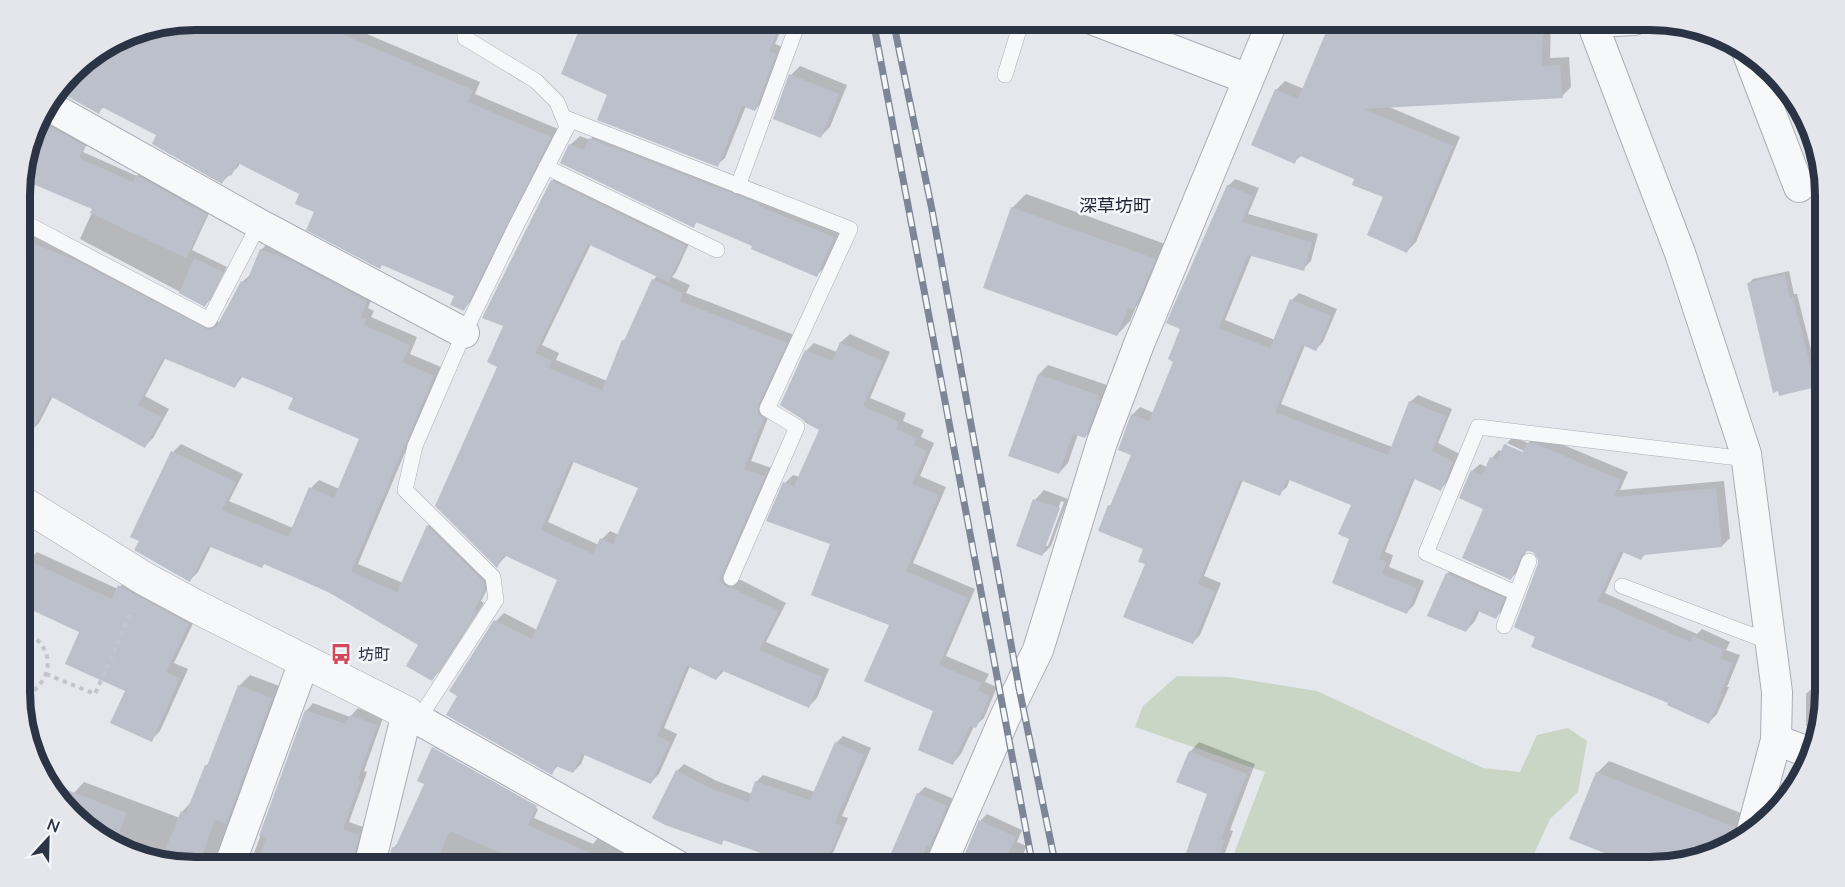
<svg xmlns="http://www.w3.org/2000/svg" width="1845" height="887" viewBox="0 0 1845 887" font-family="Mulish,'Noto Sans JP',sans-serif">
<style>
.green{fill:#c9d6c5}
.shadow{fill:#0003;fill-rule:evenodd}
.building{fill:#bbc0ca;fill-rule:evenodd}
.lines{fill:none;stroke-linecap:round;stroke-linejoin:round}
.service-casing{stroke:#a9aeb7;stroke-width:16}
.minor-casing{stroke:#a9aeb7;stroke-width:32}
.tertiary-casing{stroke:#a9aeb7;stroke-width:34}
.path{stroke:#c2c5cb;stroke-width:4;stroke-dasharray:4.5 4.5;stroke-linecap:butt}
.service{stroke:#f7f8fa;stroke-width:15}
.minor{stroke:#f7f8fa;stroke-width:30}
.tertiary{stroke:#f7f8fa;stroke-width:33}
.rail-casing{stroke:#7d8696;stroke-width:7}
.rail{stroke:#f4f6f9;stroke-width:4.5;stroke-dasharray:14;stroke-linecap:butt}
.labels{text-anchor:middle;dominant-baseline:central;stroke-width:5;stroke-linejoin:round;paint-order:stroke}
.poi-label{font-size:16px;fill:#2b3445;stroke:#f4f6f9;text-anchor:start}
.neighbourhood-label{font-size:18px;fill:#1d2536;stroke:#f4f6f9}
.rim{fill:none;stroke:#2b3445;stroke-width:8}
</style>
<rect width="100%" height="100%" fill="#e4e7ec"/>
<path class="green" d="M 1177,676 L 1229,677 L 1317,691 L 1483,768 L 1520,772 L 1537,735 L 1568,728 L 1587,741 L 1578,792 L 1550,819 L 1528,867 L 1229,867 L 1265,772 L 1135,727 L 1143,706 Z"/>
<path class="shadow" d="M 195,20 L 334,20 L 480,82 L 475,94 L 558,129 L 471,301 L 464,309 L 456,296 L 316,211 L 301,193 L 240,163 L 238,167 L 222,182 L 158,134 L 105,106 L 98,112 L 79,63 L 128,33 Z
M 603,20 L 785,20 L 775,44 L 782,47 L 762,102 L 755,110 L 746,106 L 725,158 L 717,165 L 609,94 L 597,35 Z
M 1377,20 L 1551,20 L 1550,58 L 1569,57 L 1571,87 L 1562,96 L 1387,106 L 1460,137 L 1416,242 L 1407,251 L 1385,197 L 1356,178 L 1302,155 L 1294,162 L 1276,90 L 1285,81 L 1304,89 L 1366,46 Z
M 800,66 L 847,85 L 830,127 L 821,136 L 791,75 Z
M 42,112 L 89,140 L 83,152 L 137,176 L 143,170 L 211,209 L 192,250 L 227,267 L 210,300 L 205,305 L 80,239 L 94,208 L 26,180 L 20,191 L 20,184 L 37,118 Z
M 600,129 L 842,228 L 826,266 L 816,276 L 754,245 L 698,221 L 693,226 L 570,145 L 580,136 L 590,140 Z
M 560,173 L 692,237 L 676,272 L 672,277 L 690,285 L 686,293 L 794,335 L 771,410 L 751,461 L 772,468 L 735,579 L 741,580 L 786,603 L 766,642 L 829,669 L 817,698 L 809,706 L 724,671 L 716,679 L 690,666 L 664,728 L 677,734 L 659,774 L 651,782 L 585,754 L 581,764 L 573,772 L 559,765 L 551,773 L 496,621 L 504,613 L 537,630 L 559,579 L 507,555 L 497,566 L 499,366 L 505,326 L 552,181 ZM 591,244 L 658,275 L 653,280 L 627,337 L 623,341 L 607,381 L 556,360 L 559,353 L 542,345 ZM 574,461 L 640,487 L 619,535 L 610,531 L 602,539 L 599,545 L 548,522 Z
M 1235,179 L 1259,188 L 1248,214 L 1318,234 L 1311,261 L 1303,269 L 1252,254 L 1225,320 L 1275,340 L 1292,300 L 1299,293 L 1337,309 L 1323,342 L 1316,349 L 1305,345 L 1281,404 L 1392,447 L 1410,402 L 1418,395 L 1452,409 L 1438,443 L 1460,454 L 1448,481 L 1441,489 L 1415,478 L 1385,552 L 1393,555 L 1389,567 L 1424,581 L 1414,605 L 1407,612 L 1351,538 L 1353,504 L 1290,479 L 1287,487 L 1279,494 L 1243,480 L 1204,576 L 1221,583 L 1200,635 L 1192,643 L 1147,564 L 1145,548 L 1109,506 L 1114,502 L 1133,454 L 1132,415 L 1140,407 L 1154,413 L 1175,361 L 1182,328 L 1228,186 Z
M 1026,194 L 1168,245 L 1147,295 L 1136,307 L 1130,321 L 1117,335 L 1012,208 Z
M 20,227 L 213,321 L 219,322 L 242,282 L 251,274 L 261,250 L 269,242 L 374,293 L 368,308 L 374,311 L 371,317 L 417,337 L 410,354 L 441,367 L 358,564 L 403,583 L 428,526 L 436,518 L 492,581 L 481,601 L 484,603 L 440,671 L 432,679 L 420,645 L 329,591 L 265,563 L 261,567 L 211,546 L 198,572 L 190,580 L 173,452 L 181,444 L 243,474 L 229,501 L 293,528 L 311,488 L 319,480 L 339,489 L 361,438 L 295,397 L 243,376 L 235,386 L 166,357 L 145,396 L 169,409 L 153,438 L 145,446 L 53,396 L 39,423 L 31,431 L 20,287 Z
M 1789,271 L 1794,294 L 1797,294 L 1819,381 L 1815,386 L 1749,283 L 1753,279 Z
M 850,334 L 890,352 L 870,398 L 906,413 L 903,421 L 924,430 L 921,437 L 934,443 L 920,476 L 946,487 L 913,563 L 975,589 L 946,656 L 989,674 L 985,682 L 997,687 L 984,718 L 975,726 L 974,726 L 961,754 L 953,763 L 935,710 L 891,624 L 832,543 L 785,483 L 793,475 L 800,477 L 821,429 L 806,351 L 814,343 L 837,352 L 841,342 Z
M 1048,365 L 1107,385 L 1094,428 L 1085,437 L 1078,434 L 1068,463 L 1059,473 L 1039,374 Z
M 1536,436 L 1542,436 L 1628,472 L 1620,490 L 1724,481 L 1730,538 L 1722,546 L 1647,553 L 1641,558 L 1624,551 L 1605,593 L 1697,634 L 1702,629 L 1730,642 L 1726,650 L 1740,655 L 1727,687 L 1729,687 L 1717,714 L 1709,722 L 1537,636 L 1540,559 L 1532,550 L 1526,551 L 1519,571 L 1511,578 L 1472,471 L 1480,464 L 1487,467 L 1492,458 L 1499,450 L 1503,452 L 1507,443 L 1507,447 L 1529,456 L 1530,454 L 1507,443 L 1513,437 L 1528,443 Z
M 1044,490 L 1068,499 L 1051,546 L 1042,555 L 1035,500 ZM 1061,501 L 1064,502 L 1048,546 L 1045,546 Z
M 37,552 L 118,589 L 129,577 L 197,615 L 174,663 L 188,669 L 160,731 L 151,740 L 127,690 L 81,631 L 21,603 L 21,577 L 28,561 Z
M 1456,565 L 1512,589 L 1505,608 L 1496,617 L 1480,610 L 1475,621 L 1466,631 L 1447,574 Z
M 250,675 L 282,687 L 223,859 L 214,867 L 200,865 L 199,867 L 195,868 L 118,850 L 63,805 L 84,782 L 180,818 L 182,812 L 192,801 L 206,766 L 211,761 L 239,686 Z
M 1812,688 L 1825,688 L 1825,692 L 1818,726 L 1806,726 L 1806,694 Z
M 313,703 L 350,717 L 358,708 L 383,718 L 364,771 L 367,772 L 349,822 L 366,828 L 359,861 L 353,867 L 346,866 L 346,867 L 249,867 L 306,711 Z
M 843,736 L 871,748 L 842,816 L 848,818 L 827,867 L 793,867 L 795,863 L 725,839 L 721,843 L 677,771 L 684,764 L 717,781 L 752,794 L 756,782 L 763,775 L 815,792 L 836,743 Z
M 440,741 L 543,799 L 540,806 L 434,747 Z
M 1199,742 L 1255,764 L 1230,830 L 1233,831 L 1220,867 L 1182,867 L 1209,793 L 1190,752 Z
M 434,747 L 434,750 L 538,809 L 534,818 L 593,844 L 603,832 L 628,847 L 623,857 L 635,861 L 639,867 L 388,867 L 393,848 L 399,842 L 426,784 Z
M 1609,761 L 1746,815 L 1747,838 L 1661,867 L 1644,867 L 1571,839 L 1597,773 Z
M 925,787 L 954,799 L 932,867 L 886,867 L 918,794 Z
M 987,814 L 1022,830 L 1017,842 L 1027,846 L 1017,867 L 960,867 L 980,821 Z"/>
<path class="building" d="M 195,20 L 309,20 L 473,90 L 468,102 L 551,137 L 464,311 L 450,305 L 454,296 L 382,265 L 380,269 L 306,230 L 314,212 L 295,204 L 299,194 L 238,163 L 231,176 L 227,174 L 222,184 L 152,144 L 156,135 L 102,107 L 99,114 L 58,91 L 79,63 L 128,33 Z
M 583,20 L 782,20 L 769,51 L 776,54 L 755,111 L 742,106 L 718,167 L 597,120 L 607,95 L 561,74 Z
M 1331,20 L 1462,20 L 1543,22 L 1542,66 L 1560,65 L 1563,98 L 1364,109 L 1453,146 L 1407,253 L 1367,235 L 1383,197 L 1352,185 L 1354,179 L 1298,155 L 1295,164 L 1251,145 L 1275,89 L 1298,99 Z
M 789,74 L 839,94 L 821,138 L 773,119 Z
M 40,121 L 85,146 L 79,158 L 133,182 L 136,175 L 207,215 L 186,258 L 90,213 L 92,209 L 21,179 L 32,138 Z
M 589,138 L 760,204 L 759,206 L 834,237 L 817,277 L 751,249 L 752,246 L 696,222 L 694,228 L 560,163 L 569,144 L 584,150 Z
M 551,180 L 686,246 L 668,282 L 588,244 L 535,353 L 552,361 L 549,368 L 602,390 L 622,340 L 624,341 L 652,279 L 683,293 L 680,301 L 787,343 L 758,405 L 758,414 L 764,419 L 744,469 L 765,476 L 719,581 L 727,587 L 732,588 L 779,611 L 759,650 L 822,677 L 809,708 L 721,670 L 716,680 L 687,666 L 657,736 L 670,742 L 651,784 L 582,754 L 573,773 L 556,766 L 552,775 L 446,715 L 457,696 L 449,691 L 494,620 L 532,639 L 557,580 L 504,555 L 497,568 L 435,506 L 497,367 L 487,362 L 503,326 L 482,318 ZM 571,461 L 638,488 L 613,544 L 600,538 L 593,554 L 541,530 Z
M 1227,185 L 1253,196 L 1242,222 L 1312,242 L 1304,271 L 1248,255 L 1219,328 L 1270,348 L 1290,299 L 1331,316 L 1316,351 L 1302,345 L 1275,412 L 1388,455 L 1409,401 L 1446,416 L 1432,451 L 1453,462 L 1441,491 L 1412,478 L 1379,559 L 1387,562 L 1382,574 L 1417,588 L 1407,614 L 1332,583 L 1349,539 L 1338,534 L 1351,505 L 1287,479 L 1280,496 L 1240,480 L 1198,584 L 1215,591 L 1193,644 L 1123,617 L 1145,564 L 1138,562 L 1143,549 L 1098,531 L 1108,505 L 1110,506 L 1131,455 L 1118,450 L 1131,414 L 1149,421 L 1173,362 L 1168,359 L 1180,329 L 1166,323 Z
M 1011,207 L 1156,259 L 1134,310 L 1128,308 L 1117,336 L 983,288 Z
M 20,238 L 77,261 L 209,330 L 214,328 L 218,325 L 241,281 L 246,283 L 260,249 L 292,261 L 367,301 L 361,317 L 367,319 L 364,325 L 410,345 L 403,362 L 434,376 L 351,572 L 397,592 L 427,525 L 484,582 L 485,590 L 474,610 L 477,611 L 432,681 L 406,666 L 418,645 L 328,592 L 264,564 L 262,568 L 208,546 L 190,582 L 134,550 L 139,541 L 130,537 L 171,451 L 236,482 L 222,510 L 288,537 L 309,487 L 334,498 L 359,439 L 288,409 L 293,398 L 240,376 L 235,388 L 163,358 L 138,405 L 162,417 L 145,448 L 50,396 L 20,455 Z
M 194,258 L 223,272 L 205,307 L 179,293 Z
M 1785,274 L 1790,298 L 1793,297 L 1816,387 L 1779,396 L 1778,391 L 1773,393 L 1747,283 Z
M 840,342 L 883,361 L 863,406 L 899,422 L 896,429 L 917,438 L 914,445 L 927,451 L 912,484 L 939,495 L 906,571 L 968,598 L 939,665 L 982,683 L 978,690 L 990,696 L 976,728 L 970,726 L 953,765 L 918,750 L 933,711 L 864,681 L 889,625 L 811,595 L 830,544 L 766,521 L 783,482 L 794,486 L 819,430 L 806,423 L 802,419 L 780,405 L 805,350 L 832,361 Z
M 1038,374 L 1099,395 L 1097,400 L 1099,401 L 1085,438 L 1073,434 L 1059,474 L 1008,456 Z
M 1527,443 L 1534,443 L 1621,480 L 1614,497 L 1716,488 L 1722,547 L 1644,555 L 1641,560 L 1620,551 L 1598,601 L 1690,642 L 1693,636 L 1724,650 L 1720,658 L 1733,663 L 1720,694 L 1722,695 L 1709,724 L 1667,705 L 1668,703 L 1531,647 L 1535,637 L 1514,627 L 1538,564 L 1538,559 L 1533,552 L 1528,551 L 1522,554 L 1511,580 L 1462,558 L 1483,509 L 1459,498 L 1471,470 L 1482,476 L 1490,457 L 1497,460 L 1504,444 L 1523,452 Z
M 1033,499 L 1060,508 L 1042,556 L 1016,546 Z
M 21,557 L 112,599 L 118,585 L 189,624 L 166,672 L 180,678 L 152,742 L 110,723 L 125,691 L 65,664 L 79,632 L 21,605 Z
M 1446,573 L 1504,598 L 1496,619 L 1476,610 L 1466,632 L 1427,616 Z
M 238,685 L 272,698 L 226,824 L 215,820 L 198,866 L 164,853 L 181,811 L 186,813 L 205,765 L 207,766 Z
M 305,710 L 346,724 L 350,715 L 377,725 L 358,779 L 361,780 L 343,829 L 359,835 L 352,867 L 256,867 L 266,838 L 259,836 Z
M 835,742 L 864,755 L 835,823 L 842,826 L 824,867 L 802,867 L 723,840 L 722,845 L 665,825 L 652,818 L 676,770 L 710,788 L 748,802 L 755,781 L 810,800 Z
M 432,747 L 537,806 L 528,825 L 621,867 L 532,867 L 450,831 L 436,863 L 438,864 L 438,867 L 387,867 L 392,847 L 395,848 L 424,784 L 417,781 Z
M 1189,751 L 1247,774 L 1221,839 L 1225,840 L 1215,867 L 1181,867 L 1207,794 L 1176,782 Z
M 1596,772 L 1735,827 L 1734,838 L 1736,842 L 1661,867 L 1640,867 L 1569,839 Z
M 49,783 L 127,813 L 114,846 L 56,798 Z
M 917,793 L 947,806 L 930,846 L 927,845 L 917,867 L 885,867 Z
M 979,820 L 1016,837 L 1002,867 L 977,867 L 962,861 Z"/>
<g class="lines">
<defs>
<path id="service" d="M 1005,75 L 1022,20
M 563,117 L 850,229 L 767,409 L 797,427 L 731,578
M 546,167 L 717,250
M 738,186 L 799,20
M 20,220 L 209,320 L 259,224
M 1622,586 L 1770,642
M 1516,593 L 1426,553 L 1478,427 L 1747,459
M 1504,626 L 1529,561
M 418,720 L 496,600 L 493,577 L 405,490 L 415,446 L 464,333 L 515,228 L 567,127 L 557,102 L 536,81 L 465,38 L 465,20
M 637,867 L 646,847"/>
<path id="minor" d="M 1094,20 L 1248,79
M 1591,20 L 1680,253 L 1746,454 L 1777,692 L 1776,740 L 1751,834
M 1592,22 L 1634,20
M 1748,54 L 1799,187
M 47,105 L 259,224 L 464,333
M 1776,740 L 1811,753
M 229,867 L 304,662
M 369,867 L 407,713 L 680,867
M 940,867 L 1005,717 L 1038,650 L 1102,442 L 1139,344 L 1273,20"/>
<path id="tertiary" d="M 21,502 L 145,579 L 197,607 L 407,713"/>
</defs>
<use href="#service" class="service-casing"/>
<use href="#minor" class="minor-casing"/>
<use href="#tertiary" class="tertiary-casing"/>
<path class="path" d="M 21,631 C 25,633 30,634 34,637 C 59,657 47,688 21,698
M 46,674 L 95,694 L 132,610"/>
<use href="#service" class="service"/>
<use href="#minor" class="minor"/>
<use href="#tertiary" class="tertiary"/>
<defs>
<path id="rail" d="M 873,20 L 1033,867
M 893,20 L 932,210 L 1019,688 L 1056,867"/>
</defs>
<use href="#rail" class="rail-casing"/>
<use href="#rail" class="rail"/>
</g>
<defs>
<symbol id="bus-bare" viewBox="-9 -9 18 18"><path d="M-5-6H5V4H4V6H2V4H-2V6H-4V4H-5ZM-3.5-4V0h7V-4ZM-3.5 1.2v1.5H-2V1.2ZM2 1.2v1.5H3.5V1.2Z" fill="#d1495b" stroke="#f4f6f9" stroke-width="2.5" paint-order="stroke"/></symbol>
</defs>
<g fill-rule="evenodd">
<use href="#bus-bare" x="326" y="639" width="30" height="30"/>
</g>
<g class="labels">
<g class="poi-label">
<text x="358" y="654">坊町</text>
</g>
<g class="neighbourhood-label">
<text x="1115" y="205">深草坊町</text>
</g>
</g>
<path d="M0 0H1845V887H0ZM195 30H1650A165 165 0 0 1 1815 195V692A165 165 0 0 1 1650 857H195A165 165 0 0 1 30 692V195A165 165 0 0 1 195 30Z" fill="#e4e6eb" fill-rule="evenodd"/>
<path class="rim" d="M195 30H1650A165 165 0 0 1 1815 195V692A165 165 0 0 1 1650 857H195A165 165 0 0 1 30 692V195A165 165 0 0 1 195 30Z"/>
<g transform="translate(48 839) rotate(22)" stroke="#f4f6f9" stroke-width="4.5" paint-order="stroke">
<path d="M0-4.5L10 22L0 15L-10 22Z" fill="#2b3445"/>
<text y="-9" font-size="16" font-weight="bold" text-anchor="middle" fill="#2b3445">N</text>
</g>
</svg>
